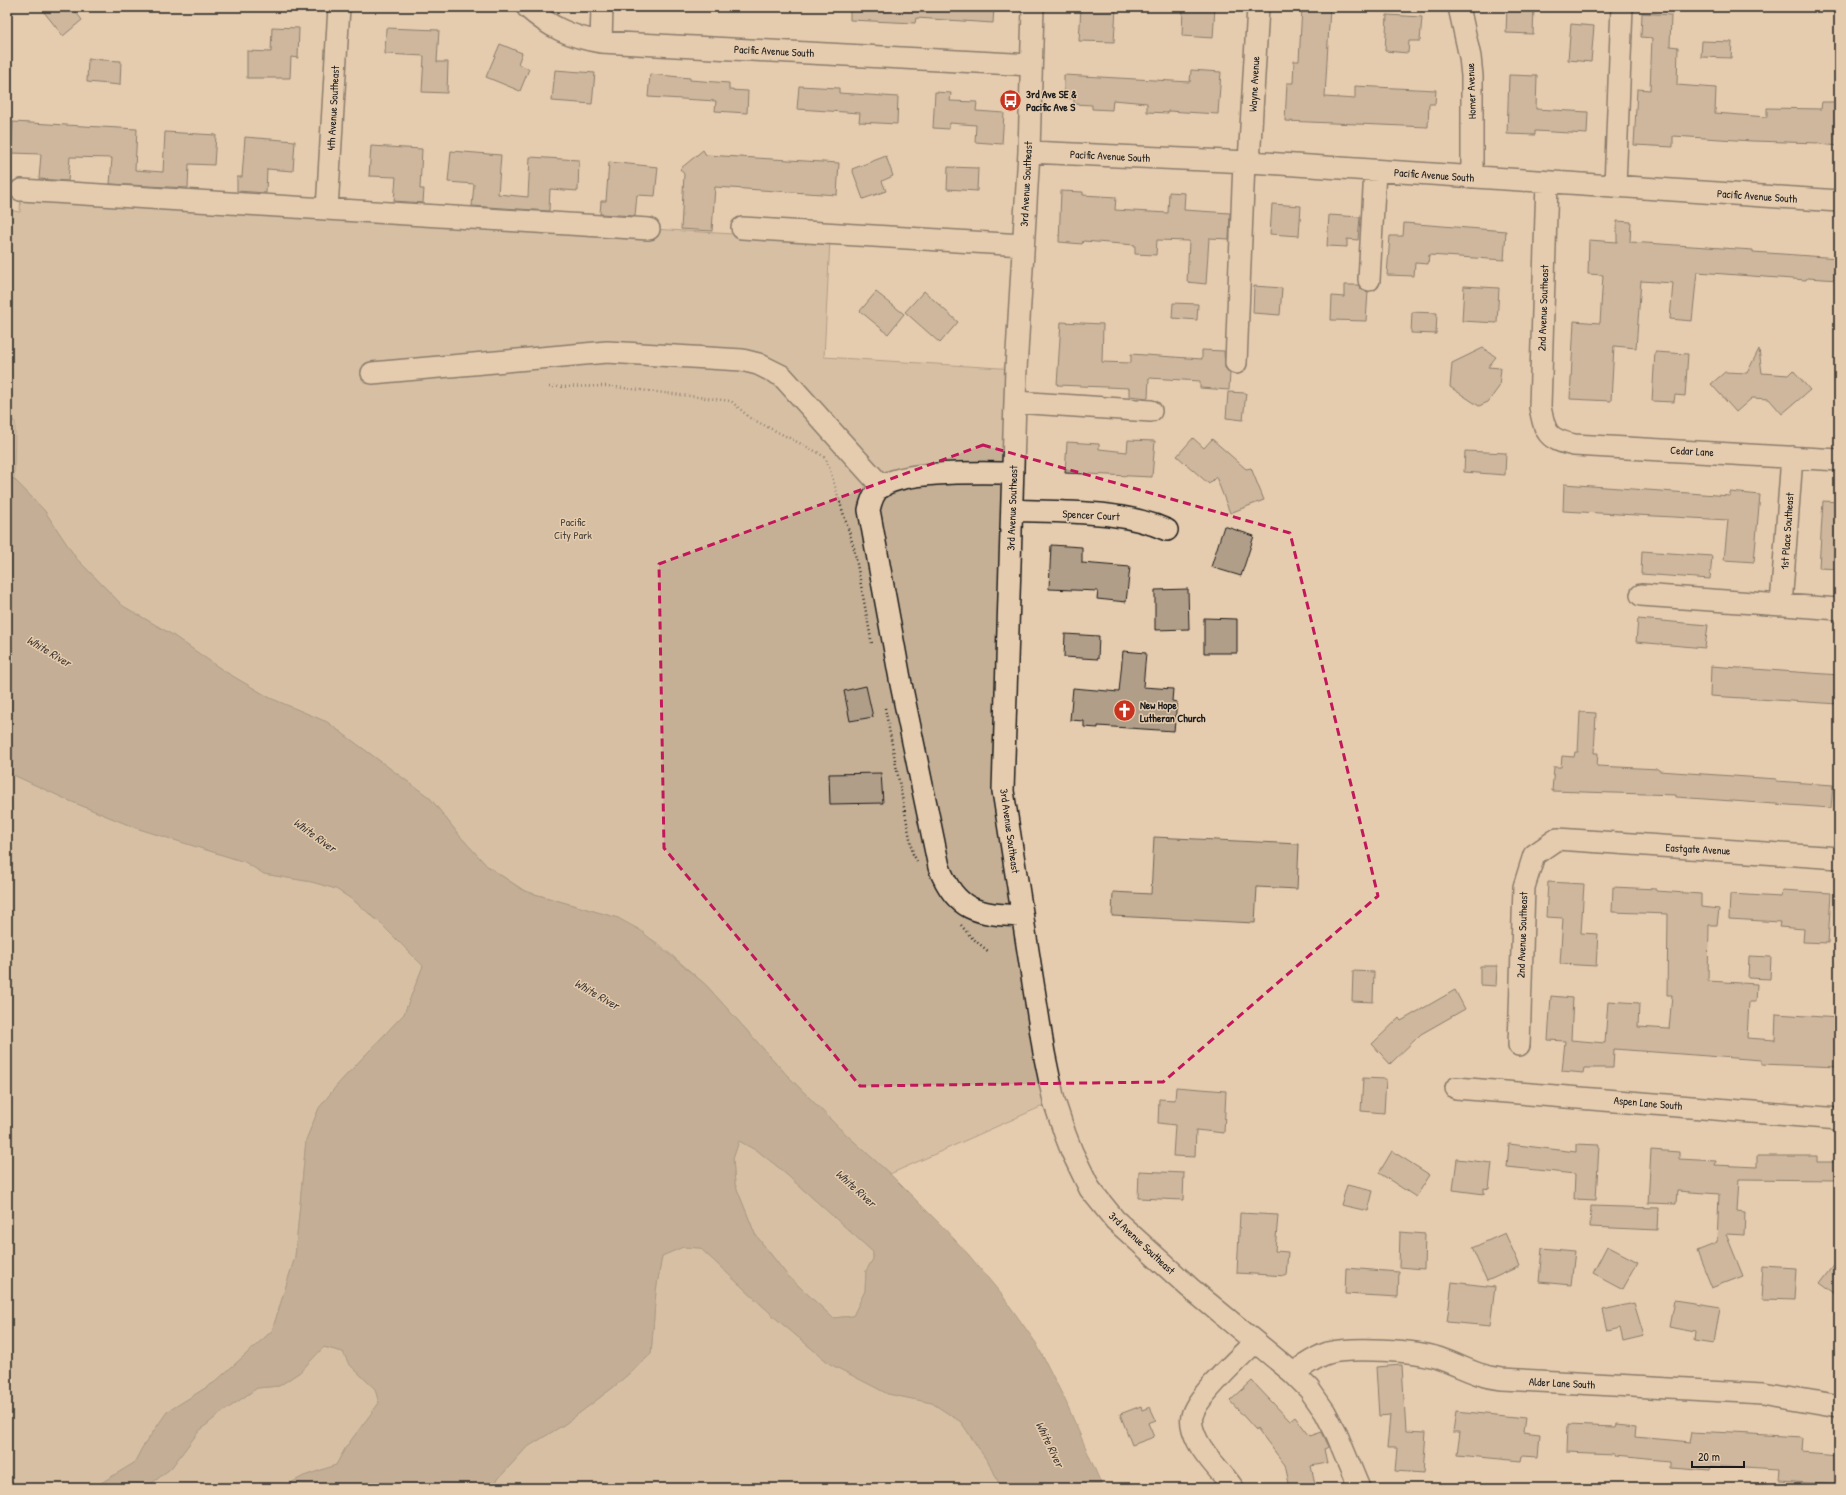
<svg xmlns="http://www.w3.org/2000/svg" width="1846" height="1495" viewBox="0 0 1846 1495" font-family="'Patrick Hand',sans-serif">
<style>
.green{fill:#c5b096;stroke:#706659}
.water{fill:#9b8b78;stroke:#685f53;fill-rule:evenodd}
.building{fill:#b19e88;stroke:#1c1c1c}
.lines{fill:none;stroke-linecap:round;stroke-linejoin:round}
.minor-casing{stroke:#1c1c1c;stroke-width:24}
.path{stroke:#1c1c1c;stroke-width:2.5;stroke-dasharray:1 3;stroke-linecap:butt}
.minor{stroke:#e6ccae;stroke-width:21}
.marked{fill:none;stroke:#c2185b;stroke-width:3;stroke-dasharray:8 5;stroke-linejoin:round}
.labels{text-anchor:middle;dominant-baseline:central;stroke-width:3;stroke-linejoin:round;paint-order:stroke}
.street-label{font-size:11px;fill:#1c1c1c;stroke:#e6ccae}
.poi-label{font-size:11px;font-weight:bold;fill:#1c1c1c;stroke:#e6ccae;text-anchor:start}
.park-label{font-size:11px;fill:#46413a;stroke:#e6ccae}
.water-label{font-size:12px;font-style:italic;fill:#423d38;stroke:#e6ccae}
</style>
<rect width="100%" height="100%" fill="#e6ccae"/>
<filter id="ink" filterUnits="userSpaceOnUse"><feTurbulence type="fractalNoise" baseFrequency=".025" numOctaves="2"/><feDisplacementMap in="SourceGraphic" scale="8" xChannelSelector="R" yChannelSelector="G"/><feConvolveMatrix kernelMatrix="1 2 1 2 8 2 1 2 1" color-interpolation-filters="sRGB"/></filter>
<g filter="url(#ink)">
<path class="green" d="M 21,190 L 830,240 L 824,357 L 1016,369 L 1003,791 L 1054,1101 L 890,1174 L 838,1127 L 785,1073 L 706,985 L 659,944 L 618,918 L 525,891 L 487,866 L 459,835 L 430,798 L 327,722 L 270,698 L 224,671 L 171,634 L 123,606 L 76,558 L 44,510 L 14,479 L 15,422 L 7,418 L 7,210 L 20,212 Z
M 7,772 L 70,801 L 136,828 L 245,862 L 264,874 L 312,882 L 336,889 L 353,900 L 378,921 L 423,966 L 404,1014 L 338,1084 L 319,1108 L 306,1140 L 295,1257 L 272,1331 L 215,1382 L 167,1412 L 142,1448 L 134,1463 L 93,1488 L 7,1488 Z
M 1154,837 L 1299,844 L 1297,889 L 1257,887 L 1255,923 L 1112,916 L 1113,892 L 1151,894 Z
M 739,1141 L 759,1152 L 778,1167 L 873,1252 L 873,1259 L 866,1271 L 865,1291 L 853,1316 L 833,1318 L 787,1275 L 755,1234 L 735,1184 L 733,1159 Z
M 683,1247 L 700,1248 L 780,1322 L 830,1364 L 888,1394 L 932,1403 L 961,1422 L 992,1468 L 1001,1488 L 490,1488 L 526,1448 L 565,1424 L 615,1386 L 651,1354 L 656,1291 L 662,1256 Z
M 323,1347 L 343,1352 L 349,1364 L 375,1389 L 379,1403 L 346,1447 L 336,1465 L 304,1476 L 281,1488 L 146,1488 L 171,1468 L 199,1431 L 217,1416 L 257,1388 L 279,1386 L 300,1372 Z"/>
<path class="water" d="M 7,476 L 14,479 L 44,510 L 76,558 L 123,606 L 171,634 L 224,671 L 270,698 L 327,722 L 430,798 L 459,835 L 487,866 L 524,891 L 618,918 L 640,930 L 706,985 L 785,1073 L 838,1127 L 890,1174 L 940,1224 L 968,1254 L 1002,1295 L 1036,1343 L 1066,1402 L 1103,1488 L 1001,1488 L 992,1468 L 961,1422 L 932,1403 L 888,1394 L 830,1364 L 780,1322 L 700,1248 L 683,1247 L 662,1256 L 656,1291 L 651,1354 L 615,1386 L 565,1424 L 526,1448 L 490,1488 L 281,1488 L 304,1476 L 336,1465 L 346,1447 L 379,1403 L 375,1389 L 349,1364 L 343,1352 L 324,1347 L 300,1372 L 279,1386 L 257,1388 L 217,1416 L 199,1431 L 171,1468 L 146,1488 L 93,1488 L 134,1463 L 142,1448 L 167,1412 L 215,1382 L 272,1331 L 295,1257 L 306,1140 L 319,1108 L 338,1084 L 404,1014 L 423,966 L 378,921 L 353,900 L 336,889 L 312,882 L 264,874 L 245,862 L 136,828 L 70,801 L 7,772 ZM 739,1141 L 759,1152 L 778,1167 L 873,1252 L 873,1259 L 866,1271 L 865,1291 L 853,1316 L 833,1318 L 787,1275 L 755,1234 L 735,1184 L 733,1159 Z"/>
<path class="building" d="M 40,7 L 72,7 L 82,20 L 63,36 Z
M 850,7 L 994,7 L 993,23 L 916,18 L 915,23 L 850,20 Z
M 1081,7 L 1116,8 L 1114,42 L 1079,41 Z
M 1183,7 L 1215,7 L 1213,38 L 1182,36 Z
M 1302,7 L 1330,7 L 1325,97 L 1355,99 L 1355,86 L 1436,90 L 1435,104 L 1429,104 L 1428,127 L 1285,121 L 1287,83 L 1293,83 L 1294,61 L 1299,61 Z
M 1507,7 L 1534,7 L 1533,34 L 1506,33 Z
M 1642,13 L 1671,15 L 1670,46 L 1678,47 L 1677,85 L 1716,88 L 1715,113 L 1767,117 L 1767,108 L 1821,109 L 1822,102 L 1839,102 L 1839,146 L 1819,144 L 1819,143 L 1752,141 L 1673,136 L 1673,147 L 1634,145 L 1637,89 L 1650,90 L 1652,38 L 1641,37 Z
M 1387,15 L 1422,17 L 1420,41 L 1409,41 L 1408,53 L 1385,51 Z
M 1571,24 L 1594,26 L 1591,62 L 1568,60 Z
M 272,27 L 299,28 L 298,58 L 291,57 L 290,78 L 247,78 L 247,51 L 271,52 Z
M 386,28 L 439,30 L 437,62 L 448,62 L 447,93 L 422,92 L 424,56 L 385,54 Z
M 1702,41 L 1732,42 L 1731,58 L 1701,57 Z
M 500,44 L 522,53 L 518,64 L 529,69 L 520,91 L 486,77 Z
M 88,59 L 121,61 L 120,85 L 87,82 Z
M 555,70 L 595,73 L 592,104 L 552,101 Z
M 1191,70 L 1221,72 L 1218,114 L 1168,111 L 1168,113 L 1147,112 L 1147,103 L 1113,100 L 1112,110 L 1092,109 L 1092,105 L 1074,104 L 1074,99 L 1064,98 L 1064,75 L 1190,82 Z
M 650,74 L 690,78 L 690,80 L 729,83 L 729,90 L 748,91 L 747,113 L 715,111 L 716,101 L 648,97 Z
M 1509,75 L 1537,76 L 1536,109 L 1588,112 L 1587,134 L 1535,131 L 1535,135 L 1507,134 Z
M 799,86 L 839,88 L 839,93 L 898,97 L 897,124 L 859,122 L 860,113 L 797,109 Z
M 935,92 L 951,93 L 950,101 L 977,102 L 976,111 L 1004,113 L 1002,144 L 975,142 L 976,125 L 950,123 L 949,129 L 933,128 Z
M 13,122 L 137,129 L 135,170 L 163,172 L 165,132 L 216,135 L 214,165 L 189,164 L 188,188 L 110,184 L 112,158 L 70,157 L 68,181 L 39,179 L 41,154 L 11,153 Z
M 245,137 L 295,141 L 293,171 L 267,169 L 266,193 L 237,191 L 237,177 L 242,177 Z
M 371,146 L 422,149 L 420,189 L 424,189 L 423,203 L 394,201 L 396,177 L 369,176 Z
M 703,150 L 706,155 L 839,163 L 837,195 L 715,187 L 712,231 L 681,229 L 684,174 L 680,169 Z
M 451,151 L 501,155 L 498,194 L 528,197 L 530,157 L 579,160 L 578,191 L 550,189 L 549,211 L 472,206 L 474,184 L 448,182 Z
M 886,156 L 893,176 L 882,181 L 886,191 L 863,199 L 852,169 Z
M 609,162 L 658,167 L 655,196 L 637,195 L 635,216 L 600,214 L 601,201 L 606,201 Z
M 948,167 L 978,168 L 977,191 L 947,189 Z
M 1061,191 L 1083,192 L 1083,195 L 1116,197 L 1115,210 L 1168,213 L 1169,192 L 1185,193 L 1184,210 L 1230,213 L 1229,239 L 1209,238 L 1206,284 L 1187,282 L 1189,241 L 1157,240 L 1156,255 L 1135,254 L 1135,245 L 1083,241 L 1082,244 L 1059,242 Z
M 1272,204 L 1301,206 L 1299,236 L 1270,234 Z
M 1329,215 L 1360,217 L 1358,240 L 1347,239 L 1347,247 L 1327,246 Z
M 1617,221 L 1631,222 L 1630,242 L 1753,250 L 1753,252 L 1839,258 L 1839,280 L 1807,278 L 1806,280 L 1697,272 L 1692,321 L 1670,319 L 1673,283 L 1641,281 L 1636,348 L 1614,346 L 1611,401 L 1570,399 L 1574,321 L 1600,323 L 1603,275 L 1588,274 L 1589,240 L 1617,242 Z
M 1404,223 L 1506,231 L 1504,260 L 1429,255 L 1428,264 L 1415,263 L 1414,276 L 1387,275 L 1390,236 L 1403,236 Z
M 1344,285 L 1358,285 L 1362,290 L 1368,292 L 1366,321 L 1331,320 L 1332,296 L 1344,297 Z
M 1254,286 L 1282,288 L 1280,315 L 1253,313 Z
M 1464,286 L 1499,288 L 1497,323 L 1462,321 Z
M 924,291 L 958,322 L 940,343 L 905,312 Z
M 876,292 L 904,314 L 888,334 L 860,311 Z
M 1173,303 L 1198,304 L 1197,320 L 1172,318 Z
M 1412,312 L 1437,313 L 1436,334 L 1411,333 Z
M 1061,322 L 1103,324 L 1102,362 L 1131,363 L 1131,354 L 1202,359 L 1202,350 L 1224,351 L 1225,368 L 1230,373 L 1229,390 L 1200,388 L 1200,381 L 1149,378 L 1148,398 L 1129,396 L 1129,388 L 1057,385 Z
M 1483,348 L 1496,357 L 1488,367 L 1501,368 L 1499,387 L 1488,402 L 1479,406 L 1450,387 L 1452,363 Z
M 1759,349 L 1762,373 L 1788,375 L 1793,370 L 1810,390 L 1782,414 L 1769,399 L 1752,398 L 1736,412 L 1711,384 L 1725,372 L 1747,373 Z
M 1655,352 L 1688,354 L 1685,396 L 1675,395 L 1674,402 L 1652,401 Z
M 1228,392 L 1246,393 L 1243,420 L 1226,418 Z
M 1193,438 L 1204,448 L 1212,439 L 1246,469 L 1251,468 L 1264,500 L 1230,513 L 1216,477 L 1209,484 L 1177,456 Z
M 1128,440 L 1155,441 L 1152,477 L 1065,473 L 1067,442 L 1099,444 L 1099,449 L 1127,452 Z
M 1465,451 L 1506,453 L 1505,475 L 1464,472 Z
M 1564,484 L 1730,496 L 1730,492 L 1760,495 L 1754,562 L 1724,560 L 1728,520 L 1563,511 Z
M 1823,501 L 1839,502 L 1839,569 L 1819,568 Z
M 1224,526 L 1254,536 L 1241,576 L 1211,567 Z
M 1051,545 L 1082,547 L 1082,563 L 1130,567 L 1126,602 L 1097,599 L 1098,591 L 1049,589 Z
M 1642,551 L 1712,556 L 1710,579 L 1641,574 Z
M 1188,589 L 1189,629 L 1155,630 L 1155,590 Z
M 1204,618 L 1237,619 L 1237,653 L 1204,653 Z
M 1638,619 L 1708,625 L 1705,648 L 1636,642 Z
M 1065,634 L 1099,636 L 1098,659 L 1064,657 Z
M 1123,651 L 1146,653 L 1143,687 L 1173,689 L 1172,701 L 1177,702 L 1174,731 L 1098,726 L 1098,728 L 1084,727 L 1084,721 L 1070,720 L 1073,688 L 1119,692 Z
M 1711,666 L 1839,675 L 1839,704 L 1710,696 Z
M 866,686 L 873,717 L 850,721 L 844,691 Z
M 1580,712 L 1596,713 L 1594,753 L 1598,753 L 1597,766 L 1659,769 L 1659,771 L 1777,779 L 1776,781 L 1833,785 L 1831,808 L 1676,797 L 1676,795 L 1552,791 L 1554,767 L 1561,767 L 1562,756 L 1574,757 L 1575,752 L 1578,752 Z
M 881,773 L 883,803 L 830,804 L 829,774 Z
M 1548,882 L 1584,884 L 1581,933 L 1598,934 L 1596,966 L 1560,964 L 1563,918 L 1546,917 Z
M 1613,887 L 1656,889 L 1656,891 L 1701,894 L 1701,907 L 1719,909 L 1717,925 L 1709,925 L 1708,981 L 1757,984 L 1756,1002 L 1749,1002 L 1747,1038 L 1775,1040 L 1776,1014 L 1839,1018 L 1839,1067 L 1761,1064 L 1761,1060 L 1614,1049 L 1613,1068 L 1584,1068 L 1583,1073 L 1562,1071 L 1565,1041 L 1548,1040 L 1551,996 L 1573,998 L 1571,1040 L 1605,1043 L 1608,1001 L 1639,1003 L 1638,1027 L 1669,1029 L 1672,995 L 1667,995 L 1668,914 L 1612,912 Z
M 1782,890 L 1831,893 L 1828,943 L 1803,942 L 1804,929 L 1779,927 L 1780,922 L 1729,919 L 1730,894 L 1781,897 Z
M 1749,956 L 1771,957 L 1770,979 L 1748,978 Z
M 1480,966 L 1497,966 L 1496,986 L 1480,985 Z
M 1353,971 L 1374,972 L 1373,1002 L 1352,1001 Z
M 1455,990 L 1465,1009 L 1421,1034 L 1390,1064 L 1372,1044 L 1399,1018 L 1401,1021 Z
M 1363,1078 L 1386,1079 L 1384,1113 L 1361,1111 Z
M 1176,1087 L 1226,1091 L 1224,1133 L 1196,1130 L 1195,1157 L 1173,1156 L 1175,1125 L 1158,1123 L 1159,1099 L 1175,1100 Z
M 1509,1144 L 1576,1152 L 1576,1144 L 1599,1145 L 1596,1200 L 1574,1199 L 1575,1174 L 1507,1167 Z
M 1651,1150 L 1679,1152 L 1679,1159 L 1716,1161 L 1715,1165 L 1757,1167 L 1757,1156 L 1817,1156 L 1817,1162 L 1839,1162 L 1839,1180 L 1739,1179 L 1737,1212 L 1745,1213 L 1744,1235 L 1726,1234 L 1743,1276 L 1712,1288 L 1697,1251 L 1717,1243 L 1719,1194 L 1677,1191 L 1676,1204 L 1648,1203 Z
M 1392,1151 L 1430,1175 L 1416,1197 L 1379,1173 Z
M 1457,1159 L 1492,1163 L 1489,1189 L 1484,1188 L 1484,1194 L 1453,1190 Z
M 1139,1171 L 1184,1173 L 1183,1200 L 1138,1198 Z
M 1347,1185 L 1373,1191 L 1368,1211 L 1341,1205 Z
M 1591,1206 L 1658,1208 L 1657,1230 L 1590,1227 Z
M 1240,1213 L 1278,1215 L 1275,1251 L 1288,1252 L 1286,1276 L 1237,1273 Z
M 1400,1232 L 1425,1234 L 1424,1269 L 1399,1267 Z
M 1505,1233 L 1520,1266 L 1487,1281 L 1472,1248 Z
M 1607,1246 L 1638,1262 L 1623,1289 L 1593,1273 Z
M 1542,1248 L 1575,1251 L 1571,1285 L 1539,1282 Z
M 1839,1258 L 1839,1297 L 1820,1283 Z
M 1763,1266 L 1796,1268 L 1794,1301 L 1761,1300 Z
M 1346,1268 L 1399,1272 L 1398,1297 L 1345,1294 Z
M 1452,1282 L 1495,1287 L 1490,1326 L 1447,1322 Z
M 1674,1300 L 1720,1307 L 1714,1344 L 1695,1341 L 1696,1332 L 1669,1327 Z
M 1634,1303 L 1644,1336 L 1623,1341 L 1620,1328 L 1608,1331 L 1603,1310 Z
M 1402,1365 L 1406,1431 L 1426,1432 L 1423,1473 L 1395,1471 L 1397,1448 L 1387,1448 L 1390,1415 L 1379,1416 L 1376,1367 Z
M 1252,1381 L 1290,1421 L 1295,1417 L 1310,1436 L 1322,1432 L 1329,1447 L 1324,1449 L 1327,1463 L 1311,1466 L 1316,1488 L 1290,1488 L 1285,1465 L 1257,1428 L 1256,1430 L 1230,1401 Z
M 1141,1406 L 1142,1410 L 1150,1407 L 1156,1420 L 1148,1423 L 1154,1437 L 1132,1445 L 1120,1414 Z
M 1456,1411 L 1525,1418 L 1523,1432 L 1540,1434 L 1538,1457 L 1523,1456 L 1522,1461 L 1457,1455 L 1460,1432 L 1453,1432 Z
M 1616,1424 L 1636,1426 L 1635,1437 L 1692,1442 L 1694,1431 L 1803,1437 L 1802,1452 L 1839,1455 L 1839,1484 L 1778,1480 L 1779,1470 L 1711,1466 L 1710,1470 L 1669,1467 L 1669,1461 L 1612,1456 L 1613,1454 L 1567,1452 L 1568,1425 L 1615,1427 Z"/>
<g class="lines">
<defs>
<path id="minor" d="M 527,7 C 549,27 571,37 601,42 L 1031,65
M 1033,7 L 1029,152 L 1016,369 L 1003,791 L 1044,1053 L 1054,1101 L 1065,1134 L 1072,1152 L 1090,1189 L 1115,1220 L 1190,1288 L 1293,1373 L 1309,1389 L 1325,1412 L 1337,1435 L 1359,1488
M 1459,7 L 1470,57 L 1472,76 L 1472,177
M 601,42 L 602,7
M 1029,152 L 1249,162 L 1839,201
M 1249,162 L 1258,7
M 1547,182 L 1540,407 C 1545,433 1547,439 1574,445 L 1839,460
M 1615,186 L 1622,7
M 21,190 L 649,229
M 327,209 L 339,7
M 742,228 L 1023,245
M 1369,280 L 1375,171
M 1236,363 L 1244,162
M 372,373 L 607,352 L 742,360 L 758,364 L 782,376 L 882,487
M 1015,402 L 1151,411
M 1013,473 C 982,473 907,470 882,486 C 874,491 871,501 869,510 L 901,684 L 939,867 C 956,912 978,914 1022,916
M 1012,510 C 1063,513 1119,509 1167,530
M 1641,595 L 1839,609
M 1781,605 L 1792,457
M 1519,1045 L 1524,887 L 1534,855 L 1557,839 L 1839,858
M 1456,1088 L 1839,1119
M 1293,1373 C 1304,1366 1315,1357 1328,1353 C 1350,1347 1416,1350 1438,1358 C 1462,1366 1475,1376 1502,1379 L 1764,1393 L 1839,1406
M 1233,1488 C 1222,1472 1207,1459 1198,1442 C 1194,1434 1190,1424 1192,1416 C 1196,1397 1240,1357 1255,1342"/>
</defs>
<use href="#minor" class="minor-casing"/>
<path class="path" d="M 549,387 L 607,386 L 731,401 L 750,418 L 819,453 L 826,459 L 829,467 L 854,548 L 872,644
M 885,708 L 913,854 L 917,861
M 961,925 L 970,936 L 989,952"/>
<use href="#minor" class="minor"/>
</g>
</g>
<path d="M0 0H1846V1495H0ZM 983,445 L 1290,533 L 1378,896 L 1163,1082 L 860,1086 L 664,848 L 659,564 Z" fill="#e6ccae" fill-opacity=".55" fill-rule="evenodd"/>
<path class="marked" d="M 983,445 L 1290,533 L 1378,896 L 1163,1082 L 860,1086 L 664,848 L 659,564 Z"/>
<defs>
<symbol id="bus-disc" viewBox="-11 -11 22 22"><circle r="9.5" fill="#c8321e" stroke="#e6ccae"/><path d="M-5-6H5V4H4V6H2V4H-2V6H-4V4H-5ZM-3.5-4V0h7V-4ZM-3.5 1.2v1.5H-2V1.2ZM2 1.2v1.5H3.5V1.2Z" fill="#fff"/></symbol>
<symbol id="church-disc" viewBox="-11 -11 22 22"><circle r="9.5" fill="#c8321e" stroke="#e6ccae"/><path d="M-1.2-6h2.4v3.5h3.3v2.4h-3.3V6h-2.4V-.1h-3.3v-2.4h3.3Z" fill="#fff"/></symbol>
</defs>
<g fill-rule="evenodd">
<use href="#bus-disc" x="998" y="88" width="25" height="25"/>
<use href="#church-disc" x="1112" y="698" width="25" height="25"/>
</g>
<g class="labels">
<g class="street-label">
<text transform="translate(774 51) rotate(3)">Pacific Avenue South</text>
<text transform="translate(1254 84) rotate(-87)">Wayne Avenue</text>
<text transform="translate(1471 91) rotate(-92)">Homer Avenue</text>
<text transform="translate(333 108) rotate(-87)">4th Avenue Southeast</text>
<text transform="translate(1110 156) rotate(3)">Pacific Avenue South</text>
<text transform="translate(1434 175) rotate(4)">Pacific Avenue South</text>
<text transform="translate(1026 184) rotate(-87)">3rd Avenue Southeast</text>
<text transform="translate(1757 196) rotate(4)">Pacific Avenue South</text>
<text transform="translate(1543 308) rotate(-88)">2nd Avenue Southeast</text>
<text transform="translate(1692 451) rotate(3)">Cedar Lane</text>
<text transform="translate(1012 508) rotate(-88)">3rd Avenue Southeast</text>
<text transform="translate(1091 515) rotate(3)">Spencer Court</text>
<text transform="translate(1787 531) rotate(-86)">1st Place Southeast</text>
<text transform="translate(1010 831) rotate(82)">3rd Avenue Southeast</text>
<text transform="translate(1698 849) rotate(3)">Eastgate Avenue</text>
<text transform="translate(1522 935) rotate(-88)">2nd Avenue Southeast</text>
<text transform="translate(1648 1103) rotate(5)">Aspen Lane South</text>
<text transform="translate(1142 1243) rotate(43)">3rd Avenue Southeast</text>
<text transform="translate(1562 1383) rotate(3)">Alder Lane South</text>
</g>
<g class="poi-label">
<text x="1026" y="94">3rd Ave SE &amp;<tspan x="1026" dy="13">Pacific Ave S</tspan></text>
<text x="1140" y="705">New Hope<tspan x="1140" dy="13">Lutheran Church</tspan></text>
</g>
<g class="park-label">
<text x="573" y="522">Pacific<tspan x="573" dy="13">City Park</tspan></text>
</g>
<g class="water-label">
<text transform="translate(49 651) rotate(31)">White River</text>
<text transform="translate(315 835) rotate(36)">White River</text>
<text transform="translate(597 994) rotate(30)">White River</text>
<text transform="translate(856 1188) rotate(42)">White River</text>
<text transform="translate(1050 1444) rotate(64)">White River</text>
</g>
</g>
<rect width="1846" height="1495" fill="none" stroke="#e6ccae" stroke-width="24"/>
<rect x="12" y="12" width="1822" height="1471" fill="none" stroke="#1c1c1c" stroke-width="1.5" filter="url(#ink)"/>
<path d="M1692 1461v6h52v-6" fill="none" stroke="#1c1c1c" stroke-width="2"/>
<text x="1698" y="1461" font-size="12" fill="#1c1c1c" stroke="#e6ccae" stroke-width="3" paint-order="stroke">20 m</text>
</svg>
